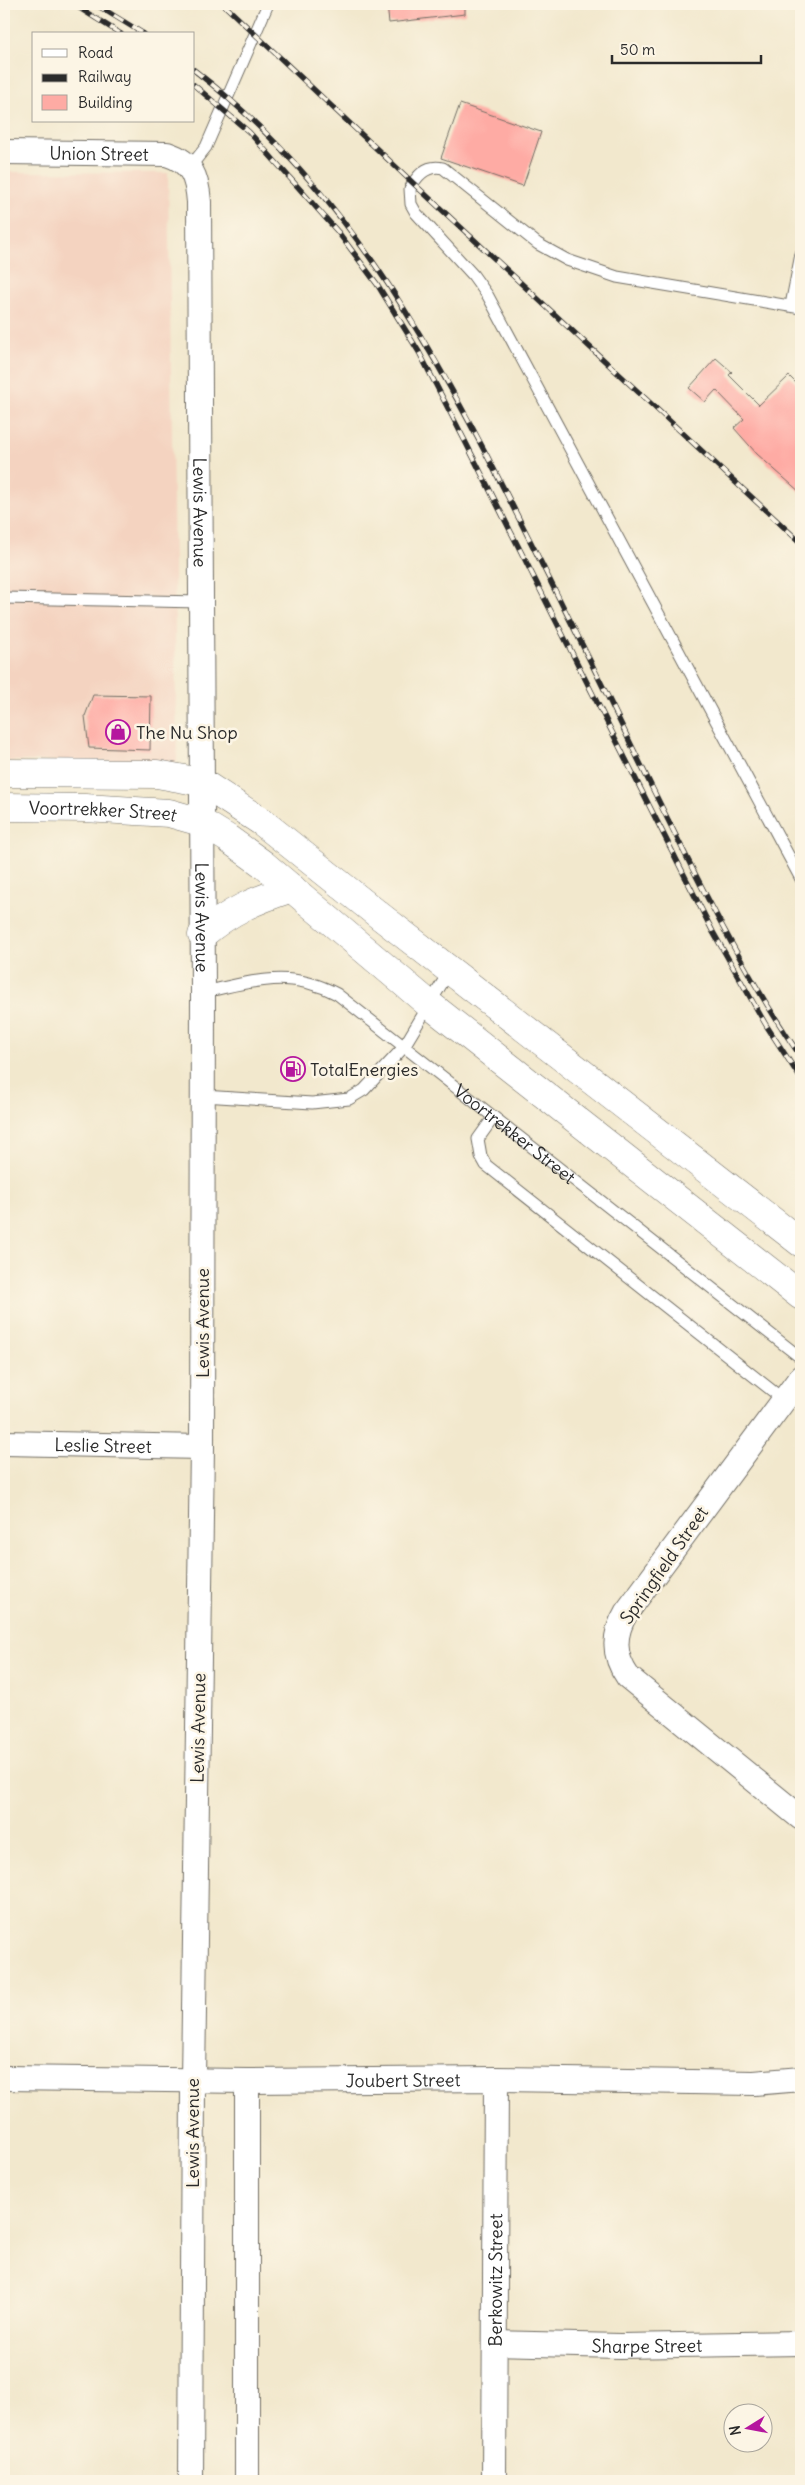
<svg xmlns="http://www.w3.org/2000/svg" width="805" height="2485" viewBox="0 0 805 2485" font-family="Delius,sans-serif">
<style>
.built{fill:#f4d3c0}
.building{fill:#feaba4}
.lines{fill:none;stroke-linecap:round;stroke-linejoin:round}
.service-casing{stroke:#716d64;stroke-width:13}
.minor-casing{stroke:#716d64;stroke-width:26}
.primary-casing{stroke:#716d64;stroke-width:29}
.service{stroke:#fff;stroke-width:11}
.minor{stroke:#fff;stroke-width:24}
.primary{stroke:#fff;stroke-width:28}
.rail-casing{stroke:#2b2b2b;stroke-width:5.5}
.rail{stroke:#fcf5e5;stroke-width:4;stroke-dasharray:11;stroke-linecap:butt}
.labels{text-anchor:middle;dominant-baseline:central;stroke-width:5;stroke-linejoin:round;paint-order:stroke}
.street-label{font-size:18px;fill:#2b2b2b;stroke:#fcf5e5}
.poi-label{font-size:18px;fill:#2b2b2b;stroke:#fcf5e5;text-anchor:start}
</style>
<rect width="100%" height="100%" fill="#fcf5e5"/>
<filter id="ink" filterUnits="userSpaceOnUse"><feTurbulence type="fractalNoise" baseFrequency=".02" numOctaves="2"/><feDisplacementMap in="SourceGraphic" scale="10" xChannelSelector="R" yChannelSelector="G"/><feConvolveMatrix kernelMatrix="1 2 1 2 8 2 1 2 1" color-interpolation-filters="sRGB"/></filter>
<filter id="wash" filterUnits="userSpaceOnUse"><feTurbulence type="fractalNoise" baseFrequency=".0096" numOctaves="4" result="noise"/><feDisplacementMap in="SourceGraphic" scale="20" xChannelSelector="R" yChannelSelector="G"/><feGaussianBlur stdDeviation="1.12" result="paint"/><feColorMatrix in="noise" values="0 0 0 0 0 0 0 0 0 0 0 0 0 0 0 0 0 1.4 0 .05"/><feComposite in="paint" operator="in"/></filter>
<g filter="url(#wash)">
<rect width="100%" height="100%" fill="#f2e8cd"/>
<path class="built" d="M 4,172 L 168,173 L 177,762 L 4,761 Z"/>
<g id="blocks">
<path class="building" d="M 387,4 L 465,4 L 465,14 L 389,23 Z
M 460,104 L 541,132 L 523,186 L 441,158 Z
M 716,358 L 732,372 L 729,375 L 759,405 L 789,376 L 801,388 L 801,493 L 757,454 L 734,428 L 744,419 L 716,390 L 705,402 L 689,388 Z
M 93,695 L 151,696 L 150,750 L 89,748 L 85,716 Z"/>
</g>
</g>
<g filter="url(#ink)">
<use href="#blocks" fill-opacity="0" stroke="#716d64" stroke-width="1"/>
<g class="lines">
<defs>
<g id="service">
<path d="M 190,167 L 206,147 L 268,4"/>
<path d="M 791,305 L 801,254"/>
<path d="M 801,308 L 617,277 L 567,260 L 538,244 L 443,168 C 427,164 417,175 410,189 L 411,204 L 416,213 L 473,275 L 488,296 L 801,879"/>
<path d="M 4,598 L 200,602"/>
<path id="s1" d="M 203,992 C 253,982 289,968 337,994 L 801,1358"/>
<path d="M 203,1096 L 312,1103 L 349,1099 L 364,1090 L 403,1048 L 450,970"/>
<path d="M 493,1118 L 478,1139 L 481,1156 L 486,1165 L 784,1400"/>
</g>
<g id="minor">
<path id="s2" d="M 4,152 L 167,154 C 192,162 197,177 199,202 L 203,992 L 202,1447 L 193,2080 L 191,2481"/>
<path d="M 801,1377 L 626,1613 C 613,1635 613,1656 628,1677 L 801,1818"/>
<path id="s3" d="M 4,1443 L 202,1447"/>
<path id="s4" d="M 4,2078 L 247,2081 L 496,2079 L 754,2083 L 801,2079"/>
<path id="s5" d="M 495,2343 L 620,2346 L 801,2343"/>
<path d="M 247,2481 L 247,2081"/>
<path id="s6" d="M 494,2481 L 496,2079"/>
</g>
<g id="primary">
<path d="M 4,773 L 157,774 L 201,782 L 262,822 L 380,916 L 801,1243"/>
<path id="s7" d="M 4,807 L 85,808 L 169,813 L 201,822 L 227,838 L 263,864 L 430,1005 L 801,1296"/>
<path d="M 202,935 C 231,910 256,900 292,888"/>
</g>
</defs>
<use href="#service" class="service-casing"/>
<use href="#minor" class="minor-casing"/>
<use href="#primary" class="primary-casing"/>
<use href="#service" class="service"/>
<use href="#minor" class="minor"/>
<use href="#primary" class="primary"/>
<defs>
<path id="rail" d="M 73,4 L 121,34
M 95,4 L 144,34
M 223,4 L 413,183 L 801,543
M 194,70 C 337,180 425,332 505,491 C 550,580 595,669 638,759 C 688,860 737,964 801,1057
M 194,85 L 249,132 L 338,232 L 377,284 L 419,352 L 465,441 L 713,932 L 766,1025 L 801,1079"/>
</defs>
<use href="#rail" class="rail-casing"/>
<use href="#rail" class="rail"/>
</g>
</g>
<defs>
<symbol id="shop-ring" viewBox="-11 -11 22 22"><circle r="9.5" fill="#fcf5e5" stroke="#b5179e" stroke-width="1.5"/><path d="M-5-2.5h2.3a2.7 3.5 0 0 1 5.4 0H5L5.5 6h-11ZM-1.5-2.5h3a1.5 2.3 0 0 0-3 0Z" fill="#b5179e"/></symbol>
<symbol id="fuel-ring" viewBox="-11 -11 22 22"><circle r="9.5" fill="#fcf5e5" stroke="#b5179e" stroke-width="1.5"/><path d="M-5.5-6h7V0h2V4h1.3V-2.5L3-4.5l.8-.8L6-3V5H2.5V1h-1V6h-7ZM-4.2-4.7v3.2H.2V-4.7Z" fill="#b5179e"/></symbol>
</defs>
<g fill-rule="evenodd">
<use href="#shop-ring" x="104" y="718" width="28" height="28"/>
<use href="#fuel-ring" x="279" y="1055" width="28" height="28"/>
</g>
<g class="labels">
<g class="street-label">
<text stroke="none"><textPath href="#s2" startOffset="95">Union Street</textPath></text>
<text stroke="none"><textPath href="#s2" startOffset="536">Lewis Avenue</textPath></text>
<text stroke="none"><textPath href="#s7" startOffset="99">Voortrekker Street</textPath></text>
<text stroke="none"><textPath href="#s2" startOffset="941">Lewis Avenue</textPath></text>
<text stroke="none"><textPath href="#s1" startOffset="364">Voortrekker Street</textPath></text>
<text transform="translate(202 1323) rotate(-90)">Lewis Avenue</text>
<text stroke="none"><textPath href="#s3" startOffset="99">Leslie Street</textPath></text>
<text transform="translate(664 1565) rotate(-55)">Springfield Street</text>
<text transform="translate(198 1728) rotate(-89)">Lewis Avenue</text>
<text stroke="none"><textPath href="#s4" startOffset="399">Joubert Street</textPath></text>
<text transform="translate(192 2133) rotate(-90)">Lewis Avenue</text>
<text stroke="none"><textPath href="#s6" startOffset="201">Berkowitz Street</textPath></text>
<text stroke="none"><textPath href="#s5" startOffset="152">Sharpe Street</textPath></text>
</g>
<g class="poi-label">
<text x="136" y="732">The Nu Shop</text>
<text x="310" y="1069">TotalEnergies</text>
</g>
</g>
<rect width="805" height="2485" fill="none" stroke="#fcf5e5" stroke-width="20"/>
<rect x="32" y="32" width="162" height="90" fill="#fcf5e5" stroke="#a8a49b"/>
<rect x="42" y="49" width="25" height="8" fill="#ffffff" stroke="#a8a49b"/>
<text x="78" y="58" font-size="15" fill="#2b2b2b">Road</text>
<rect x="42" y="74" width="25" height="8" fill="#2b2b2b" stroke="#a8a49b"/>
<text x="78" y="82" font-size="15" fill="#2b2b2b">Railway</text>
<rect x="42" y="95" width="25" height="15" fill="#feaba4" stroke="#a8a49b"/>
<text x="78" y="108" font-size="15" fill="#2b2b2b">Building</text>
<g transform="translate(748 2428) rotate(259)"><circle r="24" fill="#fcf5e5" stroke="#a8a49b"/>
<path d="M0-4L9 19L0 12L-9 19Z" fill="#b5179e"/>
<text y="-8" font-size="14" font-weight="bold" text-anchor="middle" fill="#2b2b2b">N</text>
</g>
<path d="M612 55v8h149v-8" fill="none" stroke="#2b2b2b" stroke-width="2.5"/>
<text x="620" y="55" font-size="15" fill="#2b2b2b" stroke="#fcf5e5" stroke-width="4" paint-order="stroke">50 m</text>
</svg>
